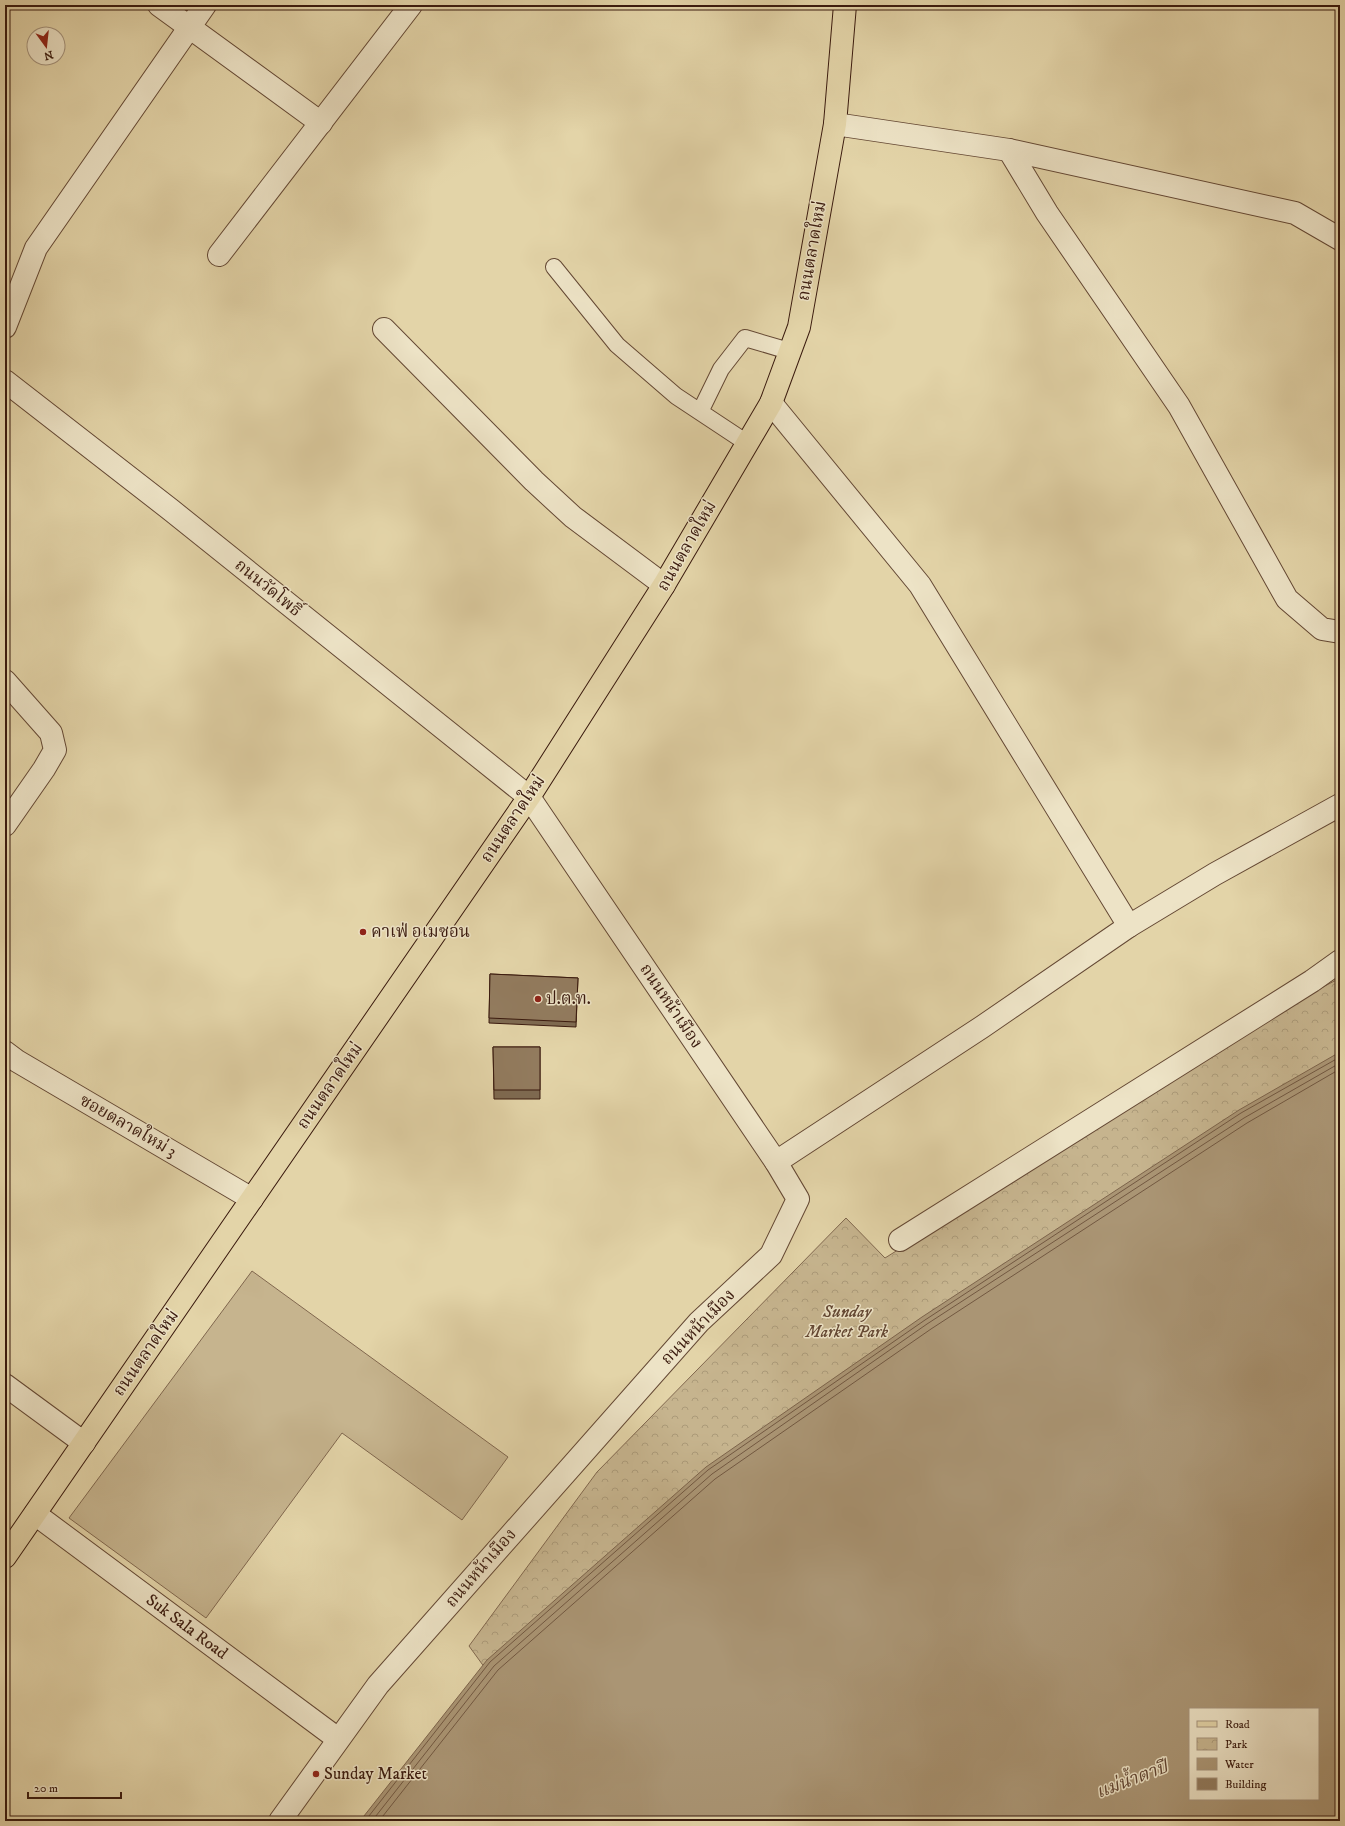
<svg xmlns="http://www.w3.org/2000/svg" width="1345" height="1826" viewBox="0 0 1345 1826" font-family="'IM FELL DW Pica','Noto Serif Thai',serif">
<style>
.park{fill:url(#park-crowns);stroke:#80674e}
.garden{fill:#c6b48e;stroke:#80674e}
.water{fill:#aa9574;stroke:#7d644b;fill-rule:evenodd}
.lines{fill:none;stroke-linecap:round;stroke-linejoin:round}
.shore{stroke:#725841;stroke-width:1}
.service-casing{stroke:#644834;stroke-width:18}
.minor-casing{stroke:#644834;stroke-width:24}
.tertiary-casing{stroke:#644834;stroke-width:24}
.primary-casing{stroke:#3a1a0e;stroke-width:24}
.service{stroke:#ede3c6;stroke-width:16}
.minor{stroke:#ede3c6;stroke-width:22}
.tertiary{stroke:#ede3c6;stroke-width:22}
.primary{stroke:#e3d4a8;stroke-width:22}
.wall{fill:#7e6a51;stroke:#3a1a0e}
.building{fill:#927b5e;stroke:#3a1a0e}
.poi-dot{fill:#8f2418;stroke:#ede3c6;stroke-width:1.5}
.labels{text-anchor:middle;dominant-baseline:central;stroke-width:3;stroke-linejoin:round;paint-order:stroke}
.street-label{font-size:17px;fill:#3a1a0e;stroke:#ede3c6}
.poi-label{font-size:17px;fill:#3a1a0e;stroke:#ede3c6;text-anchor:start}
.park-label{font-size:17px;font-style:italic;fill:#644834;stroke:#ede3c6}
.water-label{font-size:18px;font-style:italic;fill:#614532;stroke:#ede3c6}
</style>
<defs>
<pattern id="park-crowns" width="20" height="18" patternUnits="userSpaceOnUse"><rect width="20" height="18" fill="#c6b48e"/><path d="M2 6a3 3 0 1 1 6 0M12 15a3 3 0 1 1 6 0" fill="none" stroke="#ab9a79"/></pattern>
</defs>
<rect width="100%" height="100%" fill="#e3d4a8"/>
<filter id="stains"><feTurbulence type="fractalNoise" baseFrequency=".005" numOctaves="4"/><feColorMatrix values="0 0 0 0 .2 0 0 0 0 .09 0 0 0 0 .02 0 0 0 .5 -.17"/></filter>
<radialGradient id="worn" r=".72"><stop offset=".6" stop-color="#630" stop-opacity="0"/><stop offset="1" stop-color="#630" stop-opacity=".3"/></radialGradient>
<path class="park" d="M 1340,978 L 1340,1095 L 498,1686 L 469,1646 L 597,1472 L 846,1218 L 885,1258 L 1291,1004 Z"/>
<path class="garden" d="M 252,1271 L 508,1457 L 462,1520 L 342,1433 L 206,1618 L 69,1518 Z"/>
<path class="water" d="M 1340,1052 L 1340,1821 L 360,1821 L 487,1660 L 706,1467 L 922,1317 L 1239,1110 ZM 1190,1709 L 1318,1709 L 1318,1799 L 1190,1799 Z"/>
<g class="lines">
<path class="shore" d="M 365,1821 L 490,1662 L 708,1470 L 925,1320 L 1241,1113 L 1340,1057
M 372,1821 L 494,1666 L 712,1474 L 927,1324 L 1244,1118 L 1340,1063
M 379,1821 L 498,1670 L 715,1479 L 931,1329 L 1247,1123 L 1340,1069"/>
<defs>
<path id="service" d="M 554,267 L 617,345 L 676,396 L 747,443
M 700,412 L 721,369 L 745,338 L 789,351"/>
<g id="minor">
<path d="M 159,5 L 321,123"/>
<path d="M 835,124 L 1009,150 L 1295,213 L 1340,239"/>
<path d="M 1009,150 L 1047,213 L 1179,406 L 1287,599 L 1322,629 L 1340,632"/>
<path d="M 219,255 L 411,5"/>
<path d="M 5,327 L 36,248 L 205,5"/>
<path d="M 384,329 L 534,481 L 573,517 L 664,585"/>
<path d="M 771,403 L 920,585 L 1129,926"/>
<path d="M 5,681 L 51,733 L 55,750 L 44,769 L 5,825"/>
<path d="M 5,1052 L 17,1061 L 252,1199"/>
<path d="M 776,1162 L 982,1027 L 1129,926 L 1215,874 L 1340,805"/>
<path d="M 900,1240 L 1312,981 L 1340,961"/>
<path d="M 5,1385 L 84,1443"/>
<path id="s1" d="M 35,1514 L 338,1739"/>
</g>
<path id="tertiary" d="M 5,381 L 171,510 L 529,797 L 776,1162 L 798,1199 L 771,1255 L 699,1322 L 378,1685 L 280,1821"/>
<path id="primary" d="M 5,1557 L 529,797 L 664,585 L 771,403 L 799,327 L 835,124 L 845,5"/>
</defs>
<use href="#service" class="service-casing"/>
<use href="#minor" class="minor-casing"/>
<use href="#tertiary" class="tertiary-casing"/>
<use href="#primary" class="primary-casing"/>
<use href="#service" class="service"/>
<use href="#minor" class="minor"/>
<use href="#tertiary" class="tertiary"/>
<use href="#primary" class="primary"/>
</g>
<path class="wall" d="M 490,974 L 578,978 L 576,1027 L 489,1023 Z
M 493,1047 L 540,1047 L 540,1099 L 494,1099 Z"/>
<path class="building" d="M 490,974 L 578,978 L 576,1022 L 489,1018 Z
M 493,1047 L 540,1047 L 540,1090 L 494,1090 Z"/>
<g class="poi-dot">
<circle cx="363" cy="932" r="4"/>
<circle cx="538" cy="999" r="4"/>
<circle cx="316" cy="1774" r="4"/>
</g>
<g class="labels">
<g class="street-label">
<text transform="translate(812 251) rotate(-80)">ถนนตลาดใหม่</text>
<text transform="translate(687 546) rotate(-60)">ถนนตลาดใหม่</text>
<text transform="translate(268 588) rotate(39)">ถนนวัดโพธิ์</text>
<text transform="translate(513 819) rotate(-56)">ถนนตลาดใหม่</text>
<text transform="translate(671 1006) rotate(56)">ถนนหน้าเมือง</text>
<text transform="translate(330 1086) rotate(-55)">ถนนตลาดใหม่</text>
<text transform="translate(128 1126) rotate(30)">ซอยตลาดใหม่ 3</text>
<text transform="translate(698 1327) rotate(-46)">ถนนหน้าเมือง</text>
<text transform="translate(146 1353) rotate(-55)">ถนนตลาดใหม่</text>
<text transform="translate(481 1568) rotate(-49)">ถนนหน้าเมือง</text>
<text stroke="none"><textPath href="#s1" startOffset="189">Suk Sala Road</textPath></text>
</g>
<g class="poi-label">
<text x="371" y="932">คาเฟ่ อเมซอน</text>
<text x="546" y="999">ป.ต.ท.</text>
<text x="324" y="1774">Sunday Market</text>
</g>
<g class="park-label">
<text x="847" y="1312">Sunday<tspan x="847" dy="20">Market Park</tspan></text>
</g>
<g class="water-label">
<text transform="translate(1132 1780) rotate(-21)">แม่น้ำตาปี</text>
</g>
</g>
<rect width="1345" height="1826" fill="none" stroke="#e3d4a8" stroke-width="20"/>
<rect x="6" y="6" width="1333" height="1814" fill="none" stroke="#3a1a0e" stroke-width="2"/>
<rect x="10" y="10" width="1325" height="1806" fill="none" stroke="#3a1a0e"/>
<rect x="1189" y="1708" width="130" height="92" fill="#ede3c6" stroke="#a5937c"/>
<rect x="1197" y="1721" width="20" height="6" fill="#e3d4a8" stroke="#a5937c"/>
<text x="1225" y="1728" font-size="12" fill="#3a1a0e">Road</text>
<rect x="1197" y="1738" width="20" height="12" fill="url(#park-crowns)" stroke="#a5937c"/>
<text x="1225" y="1748" font-size="12" fill="#3a1a0e">Park</text>
<rect x="1197" y="1758" width="20" height="12" fill="#aa9574" stroke="#a5937c"/>
<text x="1225" y="1768" font-size="12" fill="#3a1a0e">Water</text>
<rect x="1197" y="1778" width="20" height="12" fill="#927b5e" stroke="#a5937c"/>
<text x="1225" y="1788" font-size="12" fill="#3a1a0e">Building</text>
<g transform="translate(46 46) rotate(165)"><circle r="19" fill="#ede3c6" stroke="#a5937c"/>
<path d="M0-3L7 15L0 10L-7 15Z" fill="#8f2418"/>
<text y="-6" font-size="11" font-weight="bold" text-anchor="middle" fill="#3a1a0e">N</text>
</g>
<path d="M28 1792v6h93v-6" fill="none" stroke="#3a1a0e" stroke-width="2"/>
<text x="34" y="1792" font-size="12" fill="#3a1a0e" stroke="#ede3c6" stroke-width="3" paint-order="stroke">20 m</text>
<rect width="100%" height="100%" filter="url(#stains)"/>
<rect width="100%" height="100%" fill="url(#worn)"/>
</svg>
